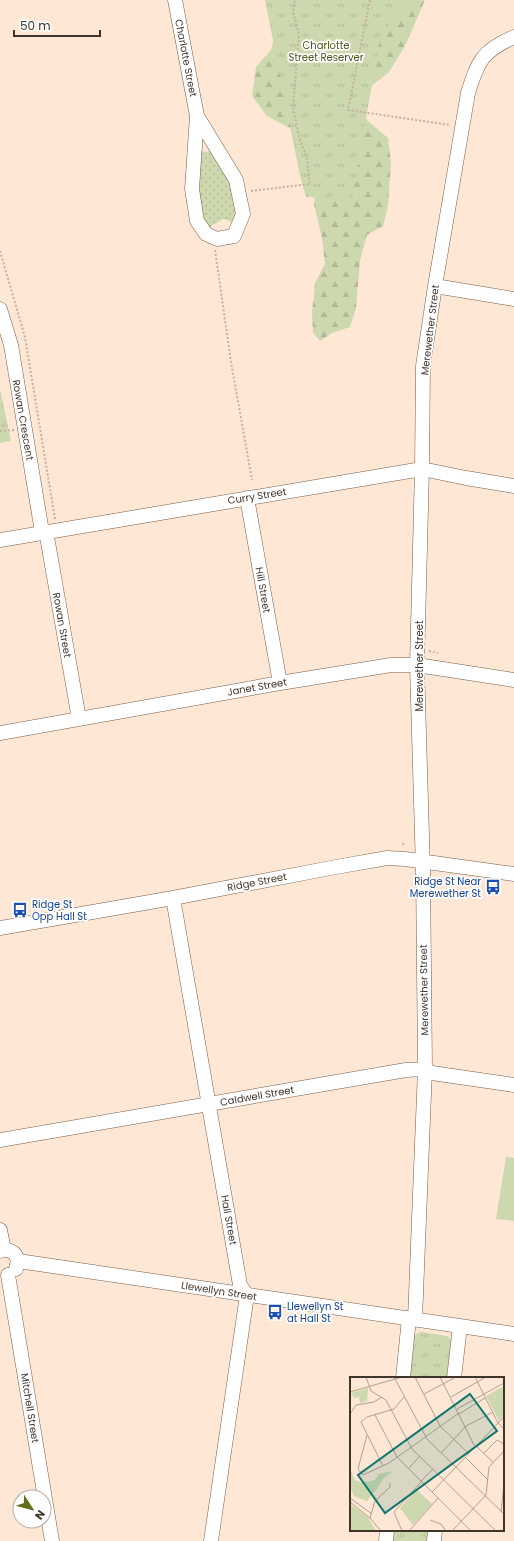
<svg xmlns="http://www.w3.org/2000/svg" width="514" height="1541" viewBox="0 0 514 1541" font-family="Poppins,sans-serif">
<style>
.grass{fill:url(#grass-dots)}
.forest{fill:url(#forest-firs)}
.park{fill:url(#park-tufts)}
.pitch{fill:#cdd8ae}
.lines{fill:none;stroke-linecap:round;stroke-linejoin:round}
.street-casing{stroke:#755c47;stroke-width:15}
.path{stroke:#c5b1a1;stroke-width:2;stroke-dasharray:2 2;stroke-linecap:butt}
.street{stroke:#fff;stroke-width:14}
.labels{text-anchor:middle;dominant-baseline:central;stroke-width:3.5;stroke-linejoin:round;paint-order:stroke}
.park-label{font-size:10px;fill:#4c5819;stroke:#fff}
.street-label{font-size:10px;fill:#40352b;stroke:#fff}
.transit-label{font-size:10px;fill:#164399;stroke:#fff;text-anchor:start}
.inset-road{fill:none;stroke:#b2a090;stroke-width:1}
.view{fill:#0f766e;fill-opacity:0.15;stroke:#0f766e;stroke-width:2}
.inset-edge{fill:none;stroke:#40352b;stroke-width:2}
</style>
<defs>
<pattern id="grass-dots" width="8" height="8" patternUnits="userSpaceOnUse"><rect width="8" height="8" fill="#cdd8ae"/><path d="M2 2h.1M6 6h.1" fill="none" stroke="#b1ba96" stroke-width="1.8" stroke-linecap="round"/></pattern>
<pattern id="forest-firs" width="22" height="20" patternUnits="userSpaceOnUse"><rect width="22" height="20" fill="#cdd8ae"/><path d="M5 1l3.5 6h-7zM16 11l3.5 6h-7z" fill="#b1ba96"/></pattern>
<pattern id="park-tufts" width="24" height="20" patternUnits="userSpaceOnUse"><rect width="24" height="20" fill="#cdd8ae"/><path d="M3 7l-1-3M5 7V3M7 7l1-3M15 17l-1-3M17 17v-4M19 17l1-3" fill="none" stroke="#b1ba96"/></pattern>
</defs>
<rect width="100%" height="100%" fill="#fee7d4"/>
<path class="grass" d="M 211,150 L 230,181 L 237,218 L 232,222 L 224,219 L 212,225 L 210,230 C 192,207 198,178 201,151 L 207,152 Z"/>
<path class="forest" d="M 266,0 L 425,0 L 406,44 L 389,72 L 369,88 L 359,110 L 369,122 L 388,138 L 391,163 L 388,206 L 383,226 L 367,235 L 360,260 L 356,308 L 350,327 L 332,333 L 320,341 L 313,333 L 312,313 L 315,283 L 325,264 L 322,238 L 314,205 L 315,194 L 301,134 L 267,116 L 252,96 L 256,67 L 271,50 L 274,39 Z"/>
<path class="park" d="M 265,0 L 412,0 L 381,33 L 352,198 L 306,197 L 300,176 Z
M 0,389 L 11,441 L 0,443 Z
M 421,1332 L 447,1336 L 451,1339 L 447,1378 L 409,1378 L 412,1339 L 416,1334 Z
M 394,1530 L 430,1530 L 428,1541 L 393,1541 Z"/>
<path class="pitch" d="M 506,1157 L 514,1158 L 514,1221 L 496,1219 Z"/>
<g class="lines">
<defs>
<path id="street" d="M 175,0 L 197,116 L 192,189 L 197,221 L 206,234 L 217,239 L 234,236 L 243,214 L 236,180 L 197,116
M 435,286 L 514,299
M 0,309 L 11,345 L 42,532
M 247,498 L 280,683
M 46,531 L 79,719
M 0,540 L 422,469 L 466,478 L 514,486
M 0,733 L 280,683 L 391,665 L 417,665 L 514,680
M 173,898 L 240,1285 L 247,1295 L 211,1541
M 0,928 L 173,898 L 336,867 L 387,858 L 405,859 L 514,874
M 0,1140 L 406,1070 L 425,1069 L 432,1073 L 514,1085
M 0,1230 L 4,1250
M 0,1251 C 9,1248 16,1252 18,1261 L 16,1269
M 18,1261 L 514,1334
M 8,1275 L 52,1541
M 415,1319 L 425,1069 L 423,870 L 417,665 L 422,469 L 423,366 L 435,286 L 468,93 C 478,61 482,51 514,37
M 403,1378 L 409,1318
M 454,1378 L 460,1326
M 386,1541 L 387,1530
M 434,1541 L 435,1530"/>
</defs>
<use href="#street" class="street-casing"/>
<path class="path" d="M 370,0 L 348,110 L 450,125
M 251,191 L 310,184 L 307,158 L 299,137 L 293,107 L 299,35 L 293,11 L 295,0
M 215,250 L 231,362 L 252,480
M 0,251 L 25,337 L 55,519
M 0,431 L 14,430
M 429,651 L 438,653
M 403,843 L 404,847"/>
<use href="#street" class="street"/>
</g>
<defs>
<symbol id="bus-bare" viewBox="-9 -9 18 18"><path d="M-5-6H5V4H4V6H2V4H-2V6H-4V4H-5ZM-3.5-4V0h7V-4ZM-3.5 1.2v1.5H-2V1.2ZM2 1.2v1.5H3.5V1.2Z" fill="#1a4fb4" stroke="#fff" stroke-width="2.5" paint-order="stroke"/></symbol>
</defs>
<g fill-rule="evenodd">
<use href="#bus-bare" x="482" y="876" width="22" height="22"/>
<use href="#bus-bare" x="9" y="899" width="22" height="22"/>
<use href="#bus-bare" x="264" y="1301" width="22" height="22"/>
</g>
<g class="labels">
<g class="park-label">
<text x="326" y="45">Charlotte<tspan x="326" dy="12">Street Reserver</tspan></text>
</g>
<g class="street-label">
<text transform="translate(186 58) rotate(79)">Charlotte Street</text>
<text transform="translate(430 330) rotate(-83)">Merewether Street</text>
<text transform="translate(23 420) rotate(80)">Rowan Crescent</text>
<text transform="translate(257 496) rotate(-9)">Curry Street</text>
<text transform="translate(263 590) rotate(80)">Hill Street</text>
<text transform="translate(62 625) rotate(80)">Rowan Street</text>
<text transform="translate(419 666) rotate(-90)">Merewether Street</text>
<text transform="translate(257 687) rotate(-10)">Janet Street</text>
<text transform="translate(257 882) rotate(-11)">Ridge Street</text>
<text transform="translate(424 990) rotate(-91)">Merewether Street</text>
<text transform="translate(257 1096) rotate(-10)">Caldwell Street</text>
<text transform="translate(229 1220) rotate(80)">Hall Street</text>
<text transform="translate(219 1291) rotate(9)">Llewellyn Street</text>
<text transform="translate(30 1408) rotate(81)">Mitchell Street</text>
</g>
<g class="transit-label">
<text x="481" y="881" text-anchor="end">Ridge St Near<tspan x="481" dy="12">Merewether St</tspan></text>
<text x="32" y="904">Ridge St<tspan x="32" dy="12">Opp Hall St</tspan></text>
<text x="287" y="1306">Llewellyn St<tspan x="287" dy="12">at Hall St</tspan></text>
</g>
</g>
<g transform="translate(350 1377)">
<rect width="154" height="154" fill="#fee7d4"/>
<path d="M 0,90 L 4,103 L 11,105 L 24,104 L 29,97 L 43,94 L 29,105 L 26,114 L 2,115 ZM 0,127 L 17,139 L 26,154 L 0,154 Z" fill="#cdd8ae"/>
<path d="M 154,9 L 154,38 L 149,44 L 136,19 ZM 18,11 L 17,24 L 10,26 L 9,20 L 4,21 L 1,16 ZM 0,98 L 8,105 L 17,106 L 31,100 L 33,103 L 17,124 L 4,119 L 0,110 ZM 66,112 L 82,127 L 63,148 L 50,131 Z" fill="#cdd8ae"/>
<path d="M 154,14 L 154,30 L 151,33 L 143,27 ZM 69,119 L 76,126 L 63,139 L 56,132 Z" fill="#cdd8ae"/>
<path class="inset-road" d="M 16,0 L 21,14 L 36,23 L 62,72 L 146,154M 44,0 L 77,62 L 154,137M 65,0 L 90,49 L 119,77M 90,0 L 125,70M 125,0 L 148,46 L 154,52M 0,15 L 52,0M 74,17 L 106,0M 101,20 L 136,0M 107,32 L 154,6M 0,37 L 6,28 L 24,25 L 32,20M 109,37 L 135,21M 25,38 L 47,80 L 121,154M 17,58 L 8,92 L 13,98 L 39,86 L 109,36M 127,68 L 154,40M 127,70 L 143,85M 91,76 L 116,49 L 143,35M 134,76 L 147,63 L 154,67M 115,80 L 138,103M 33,89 L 11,45 L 17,40 L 44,32 L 54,20M 58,92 L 70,79M 71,104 L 83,92M 82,115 L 125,70M 0,121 L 22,137M 0,125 L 20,141 L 31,154M 151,135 L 154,107M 20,141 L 25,124 L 40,110 L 40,106M 80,143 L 91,147 L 96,154M 52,154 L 44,135 L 71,105M 59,154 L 88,121M 102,154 L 136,118 L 139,90 L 154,74"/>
<path class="view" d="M 120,17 L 147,54 L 35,136 L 8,98 Z"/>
<rect width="154" height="154" class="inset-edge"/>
</g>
<g transform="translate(32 1509) rotate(126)"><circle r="19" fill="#ffffff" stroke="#b3aeaa"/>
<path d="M0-3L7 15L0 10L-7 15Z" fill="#636e18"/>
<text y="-6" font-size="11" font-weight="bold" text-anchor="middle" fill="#40352b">N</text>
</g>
<path d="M14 30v6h86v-6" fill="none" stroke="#40352b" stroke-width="2"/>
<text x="20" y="30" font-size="12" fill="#40352b" stroke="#ffffff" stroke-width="3" paint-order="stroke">50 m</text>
</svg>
